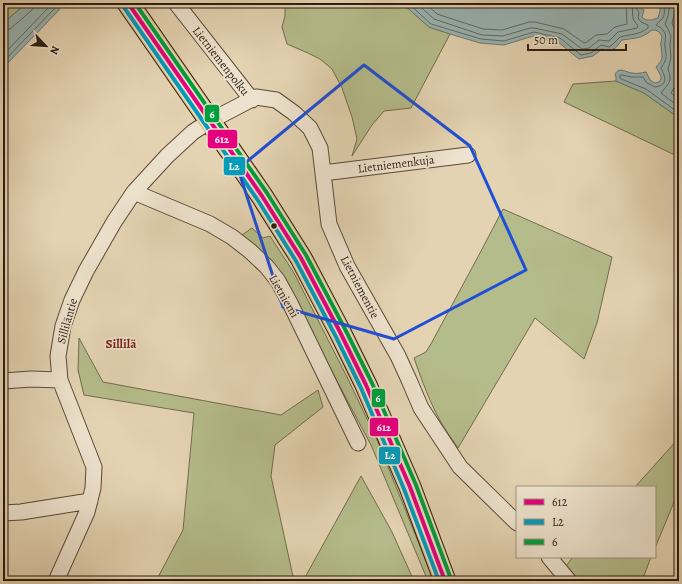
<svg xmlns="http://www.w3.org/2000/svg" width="682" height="584" viewBox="0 0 682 584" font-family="Alegreya,serif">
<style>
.green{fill:#b5bc8b;stroke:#706c4e}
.water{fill:#99b6b6;stroke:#6d7874}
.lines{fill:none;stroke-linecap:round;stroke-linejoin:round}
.shore{stroke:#626963;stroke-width:1}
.minor-casing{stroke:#594a38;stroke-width:17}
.highway-casing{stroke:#2b1c10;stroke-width:23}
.minor{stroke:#ede2cd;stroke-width:15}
.highway{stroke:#e2ba79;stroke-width:21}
.bus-1-casing{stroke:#ede2cd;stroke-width:7}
.bus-2-casing{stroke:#ede2cd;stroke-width:7}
.bus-3-casing{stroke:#ede2cd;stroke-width:7}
.bus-1{stroke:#e5007d;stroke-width:4}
.bus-2{stroke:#049bbb;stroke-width:4}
.bus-3{stroke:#009e3d;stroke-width:4}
.marked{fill:none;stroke:#1d4ed8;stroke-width:3;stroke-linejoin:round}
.bus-dot{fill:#2b1c10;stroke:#ede2cd;stroke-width:1.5}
.labels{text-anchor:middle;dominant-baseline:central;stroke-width:3.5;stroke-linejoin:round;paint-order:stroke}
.street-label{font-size:12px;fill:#2b1c10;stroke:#ede2cd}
.neighbourhood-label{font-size:13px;font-weight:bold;fill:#7a1f14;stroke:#ede2cd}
.line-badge{stroke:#ede2cd;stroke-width:1.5}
.badge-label{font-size:11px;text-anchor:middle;font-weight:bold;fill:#fff}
</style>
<rect width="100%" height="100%" fill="#e4d3b2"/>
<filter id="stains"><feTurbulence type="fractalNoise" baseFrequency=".005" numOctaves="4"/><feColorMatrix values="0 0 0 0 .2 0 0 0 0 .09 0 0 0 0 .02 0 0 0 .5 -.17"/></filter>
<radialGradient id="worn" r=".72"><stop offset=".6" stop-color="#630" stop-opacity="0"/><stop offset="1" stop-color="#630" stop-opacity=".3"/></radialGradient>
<path class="green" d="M 3,3 L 27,3 L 3,23 Z
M 285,3 L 402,3 L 429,27 L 450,34 L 411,108 L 384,111 L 372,125 L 352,156 L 357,139 L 352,117 L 342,88 L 332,69 L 320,59 L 308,53 L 287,44 L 282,27 L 285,16 Z
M 616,81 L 644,93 L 679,118 L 679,157 L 564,102 L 573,84 Z
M 503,209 L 612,257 L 597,323 L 584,359 L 535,318 L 458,448 C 453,440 447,433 442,424 C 430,403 422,381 414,358 L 426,352 L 432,342 L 480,253 Z
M 252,228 L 263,238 L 270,236 L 294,273 L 347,377 L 378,442 L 434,581 L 428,581 L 371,445 L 338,383 L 285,280 L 242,235 Z
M 79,338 L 103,382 L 281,415 L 318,390 L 323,407 L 275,445 L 271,476 L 294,581 L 156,581 L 183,530 L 194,413 L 84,395 L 78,370 Z
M 679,438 L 679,490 L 655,548 L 655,487 L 635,487 Z
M 361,476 L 392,532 L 414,581 L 303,581 Z
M 573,557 L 651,557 L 642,581 L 578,581 L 566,566 Z"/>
<path class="water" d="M 27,3 L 60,3 L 59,10 L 3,68 L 3,23 Z
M 402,3 L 642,3 L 641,5 L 641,8 L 644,10 L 642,17 C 646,22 652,20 658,18 L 660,11 L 660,3 L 679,3 L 679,118 L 644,93 L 616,81 L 616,77 L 615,75 C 618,66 625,72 632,73 C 637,74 641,73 646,72 L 650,80 L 655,83 L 659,82 L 661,79 L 661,76 L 656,67 C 664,59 662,57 661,46 C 660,43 662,40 662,37 C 660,32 658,30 652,30 C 641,39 635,38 622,40 C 615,49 614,52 602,49 L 593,56 L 579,59 L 558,42 L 533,36 L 504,45 L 480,43 L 450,34 L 429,27 Z"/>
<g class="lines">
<path class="shore" d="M 408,3 L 431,24 L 481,39 L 504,41 L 534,32 L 560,38 L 581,55 L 591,53 L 601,45 L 609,47 L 612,45 L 620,37 C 631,34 639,35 648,28 L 648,25 L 641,22 L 638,18 L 639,13 L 637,9 L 637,3
M 416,3 L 434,19 L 482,35 L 503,36 L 530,28 L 534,28 L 562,34 L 582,49 L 589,48 L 599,40 L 609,41 L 618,32 L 637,28 L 638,26 L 633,19 L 632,3
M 425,3 L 437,14 L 483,29 L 502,30 L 529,22 L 535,22 L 564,29 L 584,43 L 587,42 L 596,35 L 607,34 L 615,27 L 627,24 L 626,3
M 664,3 C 664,9 666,16 661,20 C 659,22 657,23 656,25 C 658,26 661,28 663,30 C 668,36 664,40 665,46 C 666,57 668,58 661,68 C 666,78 668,85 655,87 L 647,83 L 643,77 L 632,77 L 622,75 L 620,75 L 620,78 L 621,79 L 646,89 L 679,113
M 669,3 C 669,12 669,15 665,24 L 668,29 L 671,36 L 670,45 L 671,58 L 668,69 C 673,82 668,84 661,93 L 679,107
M 675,3 L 675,12 L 672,23 L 677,35 L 676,45 L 677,59 L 674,69 L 676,74 L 676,82 L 675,86 L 671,93 L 679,100
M 3,31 L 10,29 L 31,11 L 34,7 L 35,3
M 3,55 L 50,6 L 51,3
M 3,62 L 55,8 L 56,3"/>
<defs>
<path id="minor" d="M 176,3 L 252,100
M 323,173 L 468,155
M 134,192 L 210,224 L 232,237 L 250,251 L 267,267 L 278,281 L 290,303 L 358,443
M 3,381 L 31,379 L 60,380
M 3,513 L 21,512 L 90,501
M 549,557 L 569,581
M 56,581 L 87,512 L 93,488 L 94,467 L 60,380 L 58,356 L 63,326 L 72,300 L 86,271 L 114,222 L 134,192 L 167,156 L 193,132 L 210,121 L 256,97 L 276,100 L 294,113 L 310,128 L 320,148 L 329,224 L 347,266 L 398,356 L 409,380 L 421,408 L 460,467 L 517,523"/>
<path id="highway" d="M 128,3 L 262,196 L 301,258 L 340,332 L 366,385 L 410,487 L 445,581"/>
</defs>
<use href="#minor" class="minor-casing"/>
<use href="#highway" class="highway-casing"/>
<use href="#minor" class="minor"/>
<use href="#highway" class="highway"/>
<defs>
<path id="bus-1" d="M 128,3 L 262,196 L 301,258 L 340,332 L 366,385 L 410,487 L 445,581"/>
<path id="bus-2" d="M 123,6 L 257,199 L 296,261 L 335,335 L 361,388 L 404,489 L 439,581"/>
<path id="bus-3" d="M 135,3 L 267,193 L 306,255 L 345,329 L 372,383 L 416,485 L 451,579"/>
</defs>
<use href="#bus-1" class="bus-1-casing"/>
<use href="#bus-2" class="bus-2-casing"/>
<use href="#bus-3" class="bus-3-casing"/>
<use href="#bus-1" class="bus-1"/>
<use href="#bus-2" class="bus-2"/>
<use href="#bus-3" class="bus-3"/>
</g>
<path class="marked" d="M 364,65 L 470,146 L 526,270 L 394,339 L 283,307 L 238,169 Z"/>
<circle class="bus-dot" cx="274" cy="226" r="3.5"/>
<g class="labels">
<g class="street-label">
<text transform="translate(221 61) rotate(52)">Lietniemenpolku</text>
<text transform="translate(396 164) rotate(-7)">Lietniemenkuja</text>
<text transform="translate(360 287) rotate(62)">Lietniementie</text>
<text transform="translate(284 296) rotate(60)">Lietniemi</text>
<text transform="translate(67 321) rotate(-74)">Silliläntie</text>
</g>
<g class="neighbourhood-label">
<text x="121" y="343">Sillilä</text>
</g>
</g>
<g class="line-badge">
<rect x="204" y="104" width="16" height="19" rx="4" fill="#009e3d"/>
<rect x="207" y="129" width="31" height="20" rx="4" fill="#e5007d"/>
<rect x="223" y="156" width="23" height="20" rx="4" fill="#049bbb"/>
<rect x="371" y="388" width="15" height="20" rx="4" fill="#009e3d"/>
<rect x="369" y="417" width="30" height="20" rx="4" fill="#e5007d"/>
<rect x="378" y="446" width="23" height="19" rx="4" fill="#049bbb"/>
</g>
<g class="badge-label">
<text x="212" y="118">6</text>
<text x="222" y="143">612</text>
<text x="234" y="170">L2</text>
<text x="378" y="402">6</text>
<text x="384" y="431">612</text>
<text x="390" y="459">L2</text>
</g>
<rect width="682" height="584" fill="none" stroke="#e4d3b2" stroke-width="16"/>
<rect x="4" y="4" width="674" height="576" fill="none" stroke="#2b1c10" stroke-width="2"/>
<rect x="8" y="8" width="666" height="568" fill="none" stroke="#2b1c10"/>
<rect x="516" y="486" width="140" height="72" fill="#ede2cd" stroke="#9f9381"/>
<rect x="524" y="499" width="20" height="6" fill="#e5007d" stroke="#9f9381"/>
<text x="552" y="506" font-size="12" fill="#2b1c10">612</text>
<rect x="524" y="519" width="20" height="6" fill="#049bbb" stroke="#9f9381"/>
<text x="552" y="526" font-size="12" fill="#2b1c10">L2</text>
<rect x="524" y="539" width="20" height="6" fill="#009e3d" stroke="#9f9381"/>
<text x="552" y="546" font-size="12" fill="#2b1c10">6</text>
<g transform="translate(46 46) rotate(115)" stroke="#ede2cd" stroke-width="3" paint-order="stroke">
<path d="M0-3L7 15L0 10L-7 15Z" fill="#2b1c10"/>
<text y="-6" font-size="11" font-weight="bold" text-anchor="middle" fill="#2b1c10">N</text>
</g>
<path d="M528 44v6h98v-6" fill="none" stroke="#2b1c10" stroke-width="2"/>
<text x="534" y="44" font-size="12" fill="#2b1c10" stroke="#ede2cd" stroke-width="3" paint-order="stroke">50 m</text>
<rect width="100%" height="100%" filter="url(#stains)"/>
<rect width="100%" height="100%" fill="url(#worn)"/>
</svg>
